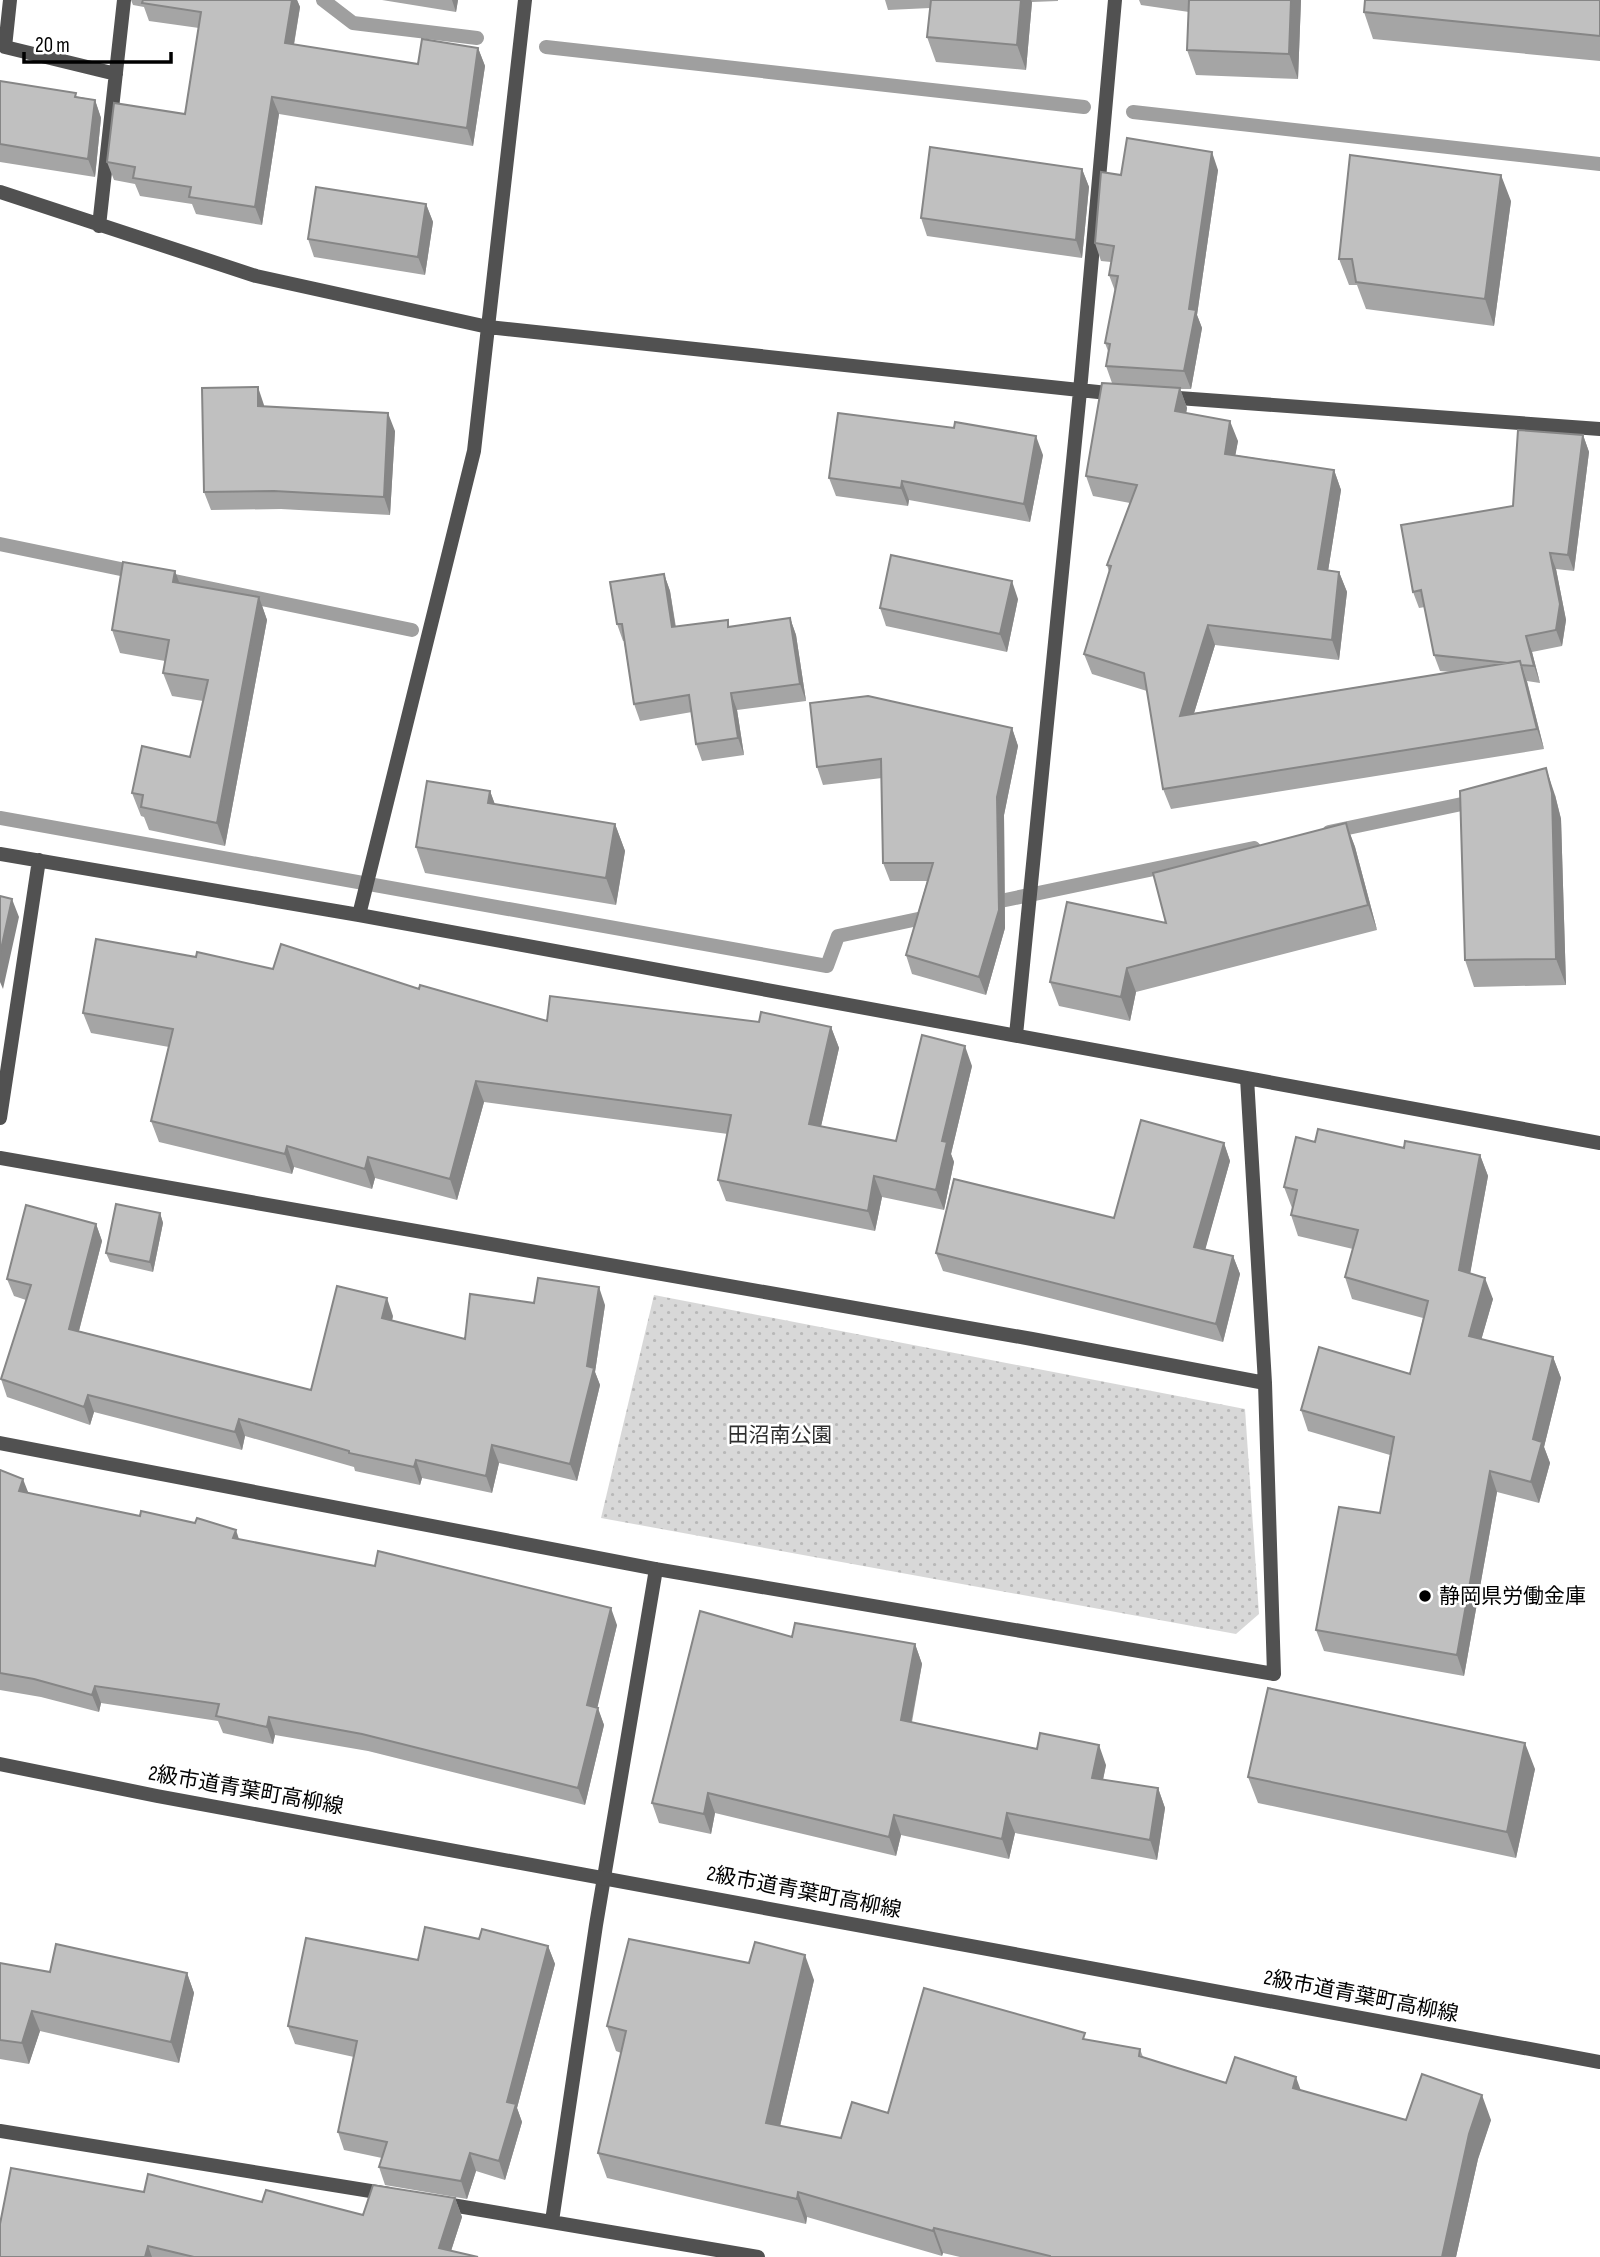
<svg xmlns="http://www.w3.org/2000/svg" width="1600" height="2257" viewBox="0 0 1600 2257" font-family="'Sofia Sans Condensed','Noto Sans JP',sans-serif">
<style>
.park{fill:url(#park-dots)}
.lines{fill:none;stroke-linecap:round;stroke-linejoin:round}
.stream{stroke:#9f9f9f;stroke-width:14}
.minor{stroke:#515151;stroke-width:14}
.tertiary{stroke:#515151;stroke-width:14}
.wall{fill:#a5a5a5}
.shaded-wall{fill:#868686}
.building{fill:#c0c0c0;stroke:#868686;stroke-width:2}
.poi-dot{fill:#000;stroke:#fff;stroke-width:2.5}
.labels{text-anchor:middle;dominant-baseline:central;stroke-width:5;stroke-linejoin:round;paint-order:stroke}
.park-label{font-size:21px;fill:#2f2f2f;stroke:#fff}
.poi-label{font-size:21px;fill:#000;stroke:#fff;text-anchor:start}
.street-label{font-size:21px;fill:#000;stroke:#fff}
</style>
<defs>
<pattern id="park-dots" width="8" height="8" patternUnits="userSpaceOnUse" patternTransform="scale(1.75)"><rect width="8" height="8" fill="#d8d8d8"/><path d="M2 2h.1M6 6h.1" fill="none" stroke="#b8b8b8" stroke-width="1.8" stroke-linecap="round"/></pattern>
</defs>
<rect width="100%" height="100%" fill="#fff"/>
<path class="park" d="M 654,1295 L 1245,1409 L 1259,1614 L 1236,1634 L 601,1518 Z"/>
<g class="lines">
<path class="stream" d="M 323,0 L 353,23 L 477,38
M 546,47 L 1084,107
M 1133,112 L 1600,164
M 0,544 L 140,573
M 160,578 L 412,630
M 0,818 L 827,966 L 838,936 L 932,916
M 1329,832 L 1476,801
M 986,904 L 1254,848"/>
<path class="minor" d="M 10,0 L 5,47 L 116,74
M 0,192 L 256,276 L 488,327 L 1117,394
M 99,226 L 124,0
M 1165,397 L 1600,429
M 0,854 L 359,915 L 1600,1143
M 359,915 L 474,451 L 525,0
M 1016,1035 L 1080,391 L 1115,0
M 0,1118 L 39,860
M 0,1158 L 1032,1339 L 1265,1383
M 0,1443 L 656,1569 L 1274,1674 L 1265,1383 L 1247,1078
M 0,2131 L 389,2194
M 440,2203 L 758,2257
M 552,2221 L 596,1925 L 656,1569"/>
<path class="tertiary" d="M 0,1764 L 157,1796 L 1600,2062"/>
</g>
<path class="wall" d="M 131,0 L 297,0 L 300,7 L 294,45 L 418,64 L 478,48 L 485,66 L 473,146 L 279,114 L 262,225 L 196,214 L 192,204 L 140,196 L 135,184 L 114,180 L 107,162 L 185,114 L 199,28 L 149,21 L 144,7 L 133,5 Z
M 382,0 L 458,0 L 456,12 Z
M 885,0 L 1058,0 L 1058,1 L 1032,2 L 1026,70 L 936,62 L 927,37 L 930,8 L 888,10 Z
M 1139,0 L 1301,0 L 1298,79 L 1196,75 L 1187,50 L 1189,12 L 1141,5 Z
M 1600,0 L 1600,61 L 1373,39 L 1364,12 Z
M 0,81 L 95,100 L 101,118 L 95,177 L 0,162 Z
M 1082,169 L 1089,187 L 1082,258 L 927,236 L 921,218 Z
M 1218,170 L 1197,315 L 1202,328 L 1191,389 L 1180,389 L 1187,408 L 1186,413 L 1238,441 L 1235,455 L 1334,470 L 1341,490 L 1328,571 L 1339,572 L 1347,592 L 1339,660 L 1215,645 L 1194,713 L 1451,672 L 1440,671 L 1434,655 L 1425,607 L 1419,608 L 1413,592 L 1513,506 L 1583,435 L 1589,452 L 1574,571 L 1556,569 L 1566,620 L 1562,646 L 1532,652 L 1540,683 L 1527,681 L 1544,749 L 1171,809 L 1163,789 L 1147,691 L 1092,674 L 1084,654 L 1109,572 L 1107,565 L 1130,503 L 1093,496 L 1086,476 L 1112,383 L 1106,366 L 1108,351 L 1105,343 L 1115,291 L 1109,275 L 1111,262 L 1101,261 L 1095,243 L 1121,175 Z
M 1511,201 L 1494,326 L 1366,309 L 1357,285 L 1349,285 L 1339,259 Z
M 426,204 L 433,222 L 425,275 L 314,257 L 308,239 Z
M 264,406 L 395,431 L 390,515 L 281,509 L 211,510 L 204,492 Z
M 1043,455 L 1030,522 L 909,500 L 908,506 L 836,496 L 829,478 Z
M 664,574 L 670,591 L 676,627 L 730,627 L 790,618 L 796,635 L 806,701 L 737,710 L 744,755 L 702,761 L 696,744 L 692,712 L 640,721 L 634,704 L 624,641 L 623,641 L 617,624 Z
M 179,583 L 259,597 L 267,620 L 225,846 L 149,830 L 144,817 L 141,816 L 132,793 L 190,757 L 203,701 L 172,696 L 163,673 L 165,661 L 120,653 L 112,630 Z
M 1018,599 L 1007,652 L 886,626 L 880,608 Z
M 1012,728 L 1018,746 L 1004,815 L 1005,928 L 986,995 L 912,974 L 906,955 L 927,881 L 890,881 L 883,863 L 882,778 L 823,785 L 817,767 Z
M 490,791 L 495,805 L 615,824 L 625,851 L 616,905 L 425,873 L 416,847 Z
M 1555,795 L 1561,819 L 1566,985 L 1474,987 L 1465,960 Z
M 1346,823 L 1355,847 L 1377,930 L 1136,992 L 1130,1021 L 1059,1006 L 1050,982 L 1166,923 Z
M 196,957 L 273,969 L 419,989 L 547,1021 L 759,1022 L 831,1027 L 839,1048 L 821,1126 L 896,1141 L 972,1066 L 951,1154 L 954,1162 L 944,1210 L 882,1197 L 875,1231 L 726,1201 L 718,1180 L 728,1134 L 484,1102 L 457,1200 L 375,1178 L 372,1189 L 294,1167 L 292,1174 L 159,1142 L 151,1121 L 169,1047 L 91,1033 L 83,1013 Z
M 1315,1142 L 1480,1155 L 1488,1176 L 1470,1273 L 1493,1299 L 1481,1340 L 1553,1357 L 1561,1378 L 1544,1447 L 1550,1463 L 1539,1503 L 1497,1492 L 1464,1676 L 1324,1651 L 1316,1630 L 1380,1513 L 1390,1455 L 1308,1431 L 1301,1410 L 1410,1374 L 1423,1318 L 1352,1299 L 1345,1277 L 1353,1249 L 1298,1236 L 1291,1215 L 1292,1208 L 1284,1187 Z
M 1224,1143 L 1230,1161 L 1205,1249 L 1233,1256 L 1240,1274 L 1223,1342 L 943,1271 L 936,1253 L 1114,1218 Z
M 160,1213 L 163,1223 L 153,1272 L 110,1262 L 106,1253 Z
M 96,1224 L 102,1241 L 79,1331 L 311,1390 L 393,1316 L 392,1321 L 465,1339 L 534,1303 L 605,1305 L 595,1372 L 600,1385 L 577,1481 L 499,1463 L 492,1493 L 422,1478 L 420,1485 L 355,1471 L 354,1467 L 245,1436 L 242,1450 L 94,1412 L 90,1425 L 7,1397 L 1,1379 L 26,1300 L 14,1296 L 7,1279 Z
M 0,1470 L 29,1493 L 239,1539 L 617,1625 L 597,1707 L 604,1725 L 585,1805 L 368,1751 L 275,1735 L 273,1744 L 223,1733 L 218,1721 L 101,1703 L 99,1712 L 41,1697 L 0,1690 Z
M 792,1637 L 915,1644 L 922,1664 L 912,1722 L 1106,1765 L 1103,1780 L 1158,1788 L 1165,1808 L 1157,1860 L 1015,1833 L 1009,1859 L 901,1835 L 896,1856 L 715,1813 L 711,1834 L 659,1823 L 652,1803 Z
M 1535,1769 L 1516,1858 L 1258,1803 L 1248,1777 Z
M 479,1939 L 548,1946 L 555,1964 L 517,2108 L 522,2122 L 505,2180 L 476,2171 L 467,2199 L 385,2185 L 379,2167 L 382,2158 L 344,2150 L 338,2132 L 354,2057 L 295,2044 L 288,2026 L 418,1960 Z
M 0,1963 L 50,1972 L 187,1973 L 194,1993 L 179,2063 L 40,2031 L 29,2064 L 0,2059 Z
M 814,1980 L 780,2126 L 841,2138 L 888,2113 L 1087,2040 L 1140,2049 L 1143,2057 L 1226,2083 L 1301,2090 L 1406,2120 L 1491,2120 L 1478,2159 L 1456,2257 L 960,2257 L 943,2253 L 942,2256 L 807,2217 L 806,2224 L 607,2178 L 598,2153 L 621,2053 L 616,2051 L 607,2026 Z
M 144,2192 L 262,2202 L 363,2215 L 455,2198 L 462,2217 L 451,2251 L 478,2257 L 0,2257 Z"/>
<path class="shaded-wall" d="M 292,0 L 297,0 L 300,7 L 291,61 L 285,43 Z
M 452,0 L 458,0 L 456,12 Z
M 1021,0 L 1031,0 L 1032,2 L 1026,70 L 1017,45 Z
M 1291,0 L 1301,0 L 1298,79 L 1289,54 Z
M 478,48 L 485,66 L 473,146 L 467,128 Z
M 272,97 L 279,114 L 262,225 L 255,207 Z
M 95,100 L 101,118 L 95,177 L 88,159 Z
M 1212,152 L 1218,170 L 1197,315 L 1202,328 L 1191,389 L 1184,371 L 1189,309 Z
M 1082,169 L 1089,187 L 1082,258 L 1076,240 Z
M 1501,175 L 1511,201 L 1494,326 L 1485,299 Z
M 426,204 L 433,222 L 425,275 L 418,257 Z
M 258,387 L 264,405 L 265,424 L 258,406 Z
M 1180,388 L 1187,408 L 1183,431 L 1175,411 Z
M 388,413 L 395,431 L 390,515 L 384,497 Z
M 1230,421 L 1238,441 L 1232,474 L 1225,454 Z
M 1583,435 L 1589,452 L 1574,571 L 1568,555 Z
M 1036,436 L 1043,455 L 1030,522 L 1024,504 Z
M 1334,470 L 1341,490 L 1325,590 L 1318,569 Z
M 902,481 L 909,500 L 908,506 L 901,488 Z
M 1550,553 L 1556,569 L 1566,620 L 1562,646 L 1556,630 Z
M 175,571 L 184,595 L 173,582 Z
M 1339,572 L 1347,592 L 1339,660 L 1332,640 Z
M 664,574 L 670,591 L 678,644 L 672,627 Z
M 1012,581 L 1018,599 L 1007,652 L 1000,634 Z
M 259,597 L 267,620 L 225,846 L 217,823 Z
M 790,618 L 796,635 L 806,701 L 800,684 Z
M 1208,625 L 1215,645 L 1187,736 L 1180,716 Z
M 1526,636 L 1532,652 L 1540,683 L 1534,666 Z
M 1520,661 L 1527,682 L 1544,749 L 1537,729 Z
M 731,693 L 737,710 L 744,755 L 738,738 Z
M 1012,728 L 1018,746 L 1004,815 L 1005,928 L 986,995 L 979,977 L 997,797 Z
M 1546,768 L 1555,795 L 1561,819 L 1566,985 L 1556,959 Z
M 490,791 L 500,818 L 488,803 Z
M 1346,823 L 1355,847 L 1377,930 L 1368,905 Z
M 615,824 L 625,851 L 616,905 L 606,878 Z
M 12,899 L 19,917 L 3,989 L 0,982 L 0,954 Z
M 1127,968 L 1136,992 L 1130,1021 L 1121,997 Z
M 831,1027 L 839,1048 L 817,1144 L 809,1124 Z
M 965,1046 L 972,1066 L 951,1154 L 954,1162 L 944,1210 L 936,1190 L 942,1141 Z
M 476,1081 L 484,1102 L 457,1200 L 450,1179 Z
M 1224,1143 L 1230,1161 L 1201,1265 L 1194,1247 Z
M 287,1146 L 294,1167 L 292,1174 L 285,1154 Z
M 1480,1155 L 1488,1176 L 1467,1291 L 1459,1270 Z
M 368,1157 L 375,1178 L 372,1189 L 365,1169 Z
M 874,1176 L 882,1197 L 875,1231 L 868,1211 Z
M 160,1213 L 163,1223 L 153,1272 L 150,1262 Z
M 96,1224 L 102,1241 L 75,1346 L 69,1329 Z
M 1233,1256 L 1240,1274 L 1223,1342 L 1216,1324 Z
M 1485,1278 L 1493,1299 L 1476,1358 L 1469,1336 Z
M 599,1287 L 605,1305 L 595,1372 L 600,1385 L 577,1481 L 570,1464 Z
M 387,1298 L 393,1316 L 388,1335 L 382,1318 Z
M 1553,1357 L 1561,1378 L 1544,1447 L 1550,1463 L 1539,1503 L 1531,1482 L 1533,1439 Z
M 88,1395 L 94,1412 L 90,1425 L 84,1407 Z
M 239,1419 L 245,1436 L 242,1450 L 235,1432 Z
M 492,1445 L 499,1463 L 492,1493 L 486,1476 Z
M 416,1460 L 422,1478 L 420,1485 L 414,1467 Z
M 1490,1471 L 1497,1492 L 1464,1676 L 1457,1655 Z
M 23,1479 L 30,1497 L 19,1491 Z
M 236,1530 L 242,1548 L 233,1538 Z
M 611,1608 L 617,1625 L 594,1722 L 587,1705 Z
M 915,1644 L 922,1664 L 908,1739 L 901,1720 Z
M 95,1686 L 101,1703 L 99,1712 L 92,1695 Z
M 598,1708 L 604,1725 L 585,1805 L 578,1788 Z
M 269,1717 L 275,1735 L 273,1744 L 267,1727 Z
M 1525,1743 L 1535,1769 L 1516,1858 L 1507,1832 Z
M 1099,1745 L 1106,1765 L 1099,1798 L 1092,1778 Z
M 1158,1788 L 1165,1808 L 1157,1860 L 1150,1840 Z
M 708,1793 L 715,1813 L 711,1834 L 704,1814 Z
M 1007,1813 L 1015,1833 L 1009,1859 L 1002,1839 Z
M 894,1815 L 901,1835 L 896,1856 L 889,1837 Z
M 548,1946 L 555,1964 L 517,2108 L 522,2122 L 505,2180 L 499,2161 L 507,2102 Z
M 805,1955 L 814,1980 L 775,2148 L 766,2123 Z
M 187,1973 L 194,1993 L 179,2063 L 171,2042 Z
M 32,2011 L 40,2031 L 29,2064 L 22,2043 Z
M 1296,2077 L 1305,2102 L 1293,2088 Z
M 1482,2095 L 1491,2120 L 1478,2159 L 1456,2257 L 1442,2257 L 1469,2134 Z
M 470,2153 L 476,2171 L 467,2199 L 461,2181 Z
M 798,2192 L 807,2217 L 806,2224 L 797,2199 Z
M 455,2198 L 462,2217 L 449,2257 L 439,2248 Z
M 934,2228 L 943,2253 L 942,2256 L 933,2231 Z
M 148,2246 L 152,2257 L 145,2257 Z"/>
<path class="building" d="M 143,0 L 292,0 L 285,43 L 418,64 L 422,39 L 478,48 L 467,128 L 272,97 L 255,207 L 189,197 L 191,187 L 133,178 L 135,167 L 107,162 L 114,103 L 185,114 L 201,12 L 142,3 Z
M 931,0 L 1021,0 L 1017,45 L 927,37 Z
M 1189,0 L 1291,0 L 1289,54 L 1187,50 Z
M 1365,0 L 1600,0 L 1600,36 L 1364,12 Z
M 0,81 L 76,93 L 75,97 L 95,100 L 88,159 L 0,144 Z
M 1127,138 L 1212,152 L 1189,309 L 1196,310 L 1184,371 L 1106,366 L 1110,344 L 1105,343 L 1118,276 L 1109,275 L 1114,246 L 1095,243 L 1101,172 L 1121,175 Z
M 930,147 L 1082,169 L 1076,240 L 921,218 Z
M 1350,155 L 1501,175 L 1485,299 L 1356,282 L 1352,259 L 1339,259 Z
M 316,187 L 426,204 L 418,257 L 308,239 Z
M 1102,383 L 1180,388 L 1175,411 L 1230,421 L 1225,454 L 1334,470 L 1318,569 L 1339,572 L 1332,640 L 1208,625 L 1180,716 L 1520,661 L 1537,729 L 1163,789 L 1144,673 L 1084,654 L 1111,566 L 1107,565 L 1137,485 L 1086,476 Z
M 258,387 L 258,406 L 388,413 L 384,497 L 274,491 L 204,492 L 202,388 Z
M 838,413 L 954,428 L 955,422 L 1036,436 L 1024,504 L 902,481 L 901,488 L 829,478 Z
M 1518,430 L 1583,435 L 1568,555 L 1550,553 L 1560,604 L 1556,630 L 1526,636 L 1534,666 L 1521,665 L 1520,661 L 1508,663 L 1434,655 L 1421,590 L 1413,592 L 1401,525 L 1513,506 Z
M 891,555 L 1012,581 L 1000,634 L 880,608 Z
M 123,562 L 175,571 L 173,582 L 259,597 L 217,823 L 141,807 L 143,795 L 132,793 L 142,746 L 190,757 L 208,680 L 163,673 L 169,640 L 112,630 Z
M 664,574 L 672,627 L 728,620 L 728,627 L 790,618 L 800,684 L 731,693 L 738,738 L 696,744 L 689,695 L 634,704 L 622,624 L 617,624 L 610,582 Z
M 868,696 L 1012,728 L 997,797 L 999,910 L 979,977 L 906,955 L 933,863 L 883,863 L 881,759 L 817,767 L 810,703 Z
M 1546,768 L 1552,793 L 1556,959 L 1465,960 L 1460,791 Z
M 427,781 L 490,791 L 488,803 L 615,824 L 606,878 L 416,847 Z
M 1346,823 L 1368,905 L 1127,968 L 1121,997 L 1050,982 L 1067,902 L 1166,923 L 1153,873 Z
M 0,896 L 12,899 L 0,954 Z
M 96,939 L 196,957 L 197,952 L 273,969 L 281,944 L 419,989 L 420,985 L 547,1021 L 550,996 L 759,1022 L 761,1012 L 831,1027 L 809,1124 L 896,1141 L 922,1035 L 965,1046 L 942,1141 L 947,1142 L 936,1190 L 874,1176 L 868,1211 L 718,1180 L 731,1115 L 476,1081 L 450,1179 L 368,1157 L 365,1169 L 287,1146 L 285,1154 L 151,1121 L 173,1029 L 83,1013 Z
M 1141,1120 L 1224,1143 L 1194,1247 L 1233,1256 L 1216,1324 L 936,1253 L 954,1179 L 1114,1218 Z
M 1318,1129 L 1404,1148 L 1405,1141 L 1480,1155 L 1459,1270 L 1485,1278 L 1469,1336 L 1553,1357 L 1533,1439 L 1542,1442 L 1531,1482 L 1490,1471 L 1457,1655 L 1316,1630 L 1339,1507 L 1380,1513 L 1394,1437 L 1301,1410 L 1319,1347 L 1410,1374 L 1428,1301 L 1345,1277 L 1358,1230 L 1291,1215 L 1297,1190 L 1284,1187 L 1296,1137 L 1315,1142 Z
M 116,1204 L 160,1213 L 150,1262 L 106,1253 Z
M 26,1205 L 96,1224 L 69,1329 L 311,1390 L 337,1286 L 387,1298 L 382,1318 L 465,1339 L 470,1294 L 534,1303 L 538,1278 L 599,1287 L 587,1366 L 594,1368 L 570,1464 L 492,1445 L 486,1476 L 416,1460 L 414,1467 L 349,1453 L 349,1451 L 239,1419 L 235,1432 L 88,1395 L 84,1407 L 1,1379 L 31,1285 L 7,1279 Z
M 0,1470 L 23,1479 L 19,1491 L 140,1516 L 141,1511 L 195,1523 L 197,1518 L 236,1530 L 233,1538 L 375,1566 L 378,1551 L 611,1608 L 587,1705 L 598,1708 L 578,1788 L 362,1734 L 269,1717 L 267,1727 L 216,1716 L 219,1704 L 95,1686 L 92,1695 L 34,1679 L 0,1673 Z
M 700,1611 L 792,1637 L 795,1623 L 915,1644 L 901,1720 L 1037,1749 L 1040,1733 L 1099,1745 L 1092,1778 L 1158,1788 L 1150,1840 L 1007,1813 L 1002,1839 L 894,1815 L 889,1837 L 708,1793 L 704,1814 L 652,1803 Z
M 1268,1688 L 1525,1743 L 1507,1832 L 1248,1777 Z
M 425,1927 L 479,1939 L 482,1929 L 548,1946 L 507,2102 L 516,2104 L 499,2161 L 470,2153 L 461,2181 L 379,2167 L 387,2142 L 338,2132 L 357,2041 L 288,2026 L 306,1938 L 418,1960 Z
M 629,1939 L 749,1963 L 755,1942 L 805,1955 L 766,2123 L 841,2138 L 852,2102 L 888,2113 L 924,1988 L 1085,2033 L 1083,2039 L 1140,2049 L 1139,2056 L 1226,2083 L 1235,2057 L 1296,2077 L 1293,2088 L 1406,2120 L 1422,2074 L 1482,2095 L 1469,2134 L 1442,2257 L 1050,2257 L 1050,2256 L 934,2228 L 933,2231 L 798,2192 L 797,2199 L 598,2153 L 626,2031 L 607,2026 Z
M 56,1944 L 187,1973 L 171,2042 L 32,2011 L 22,2043 L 0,2040 L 0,1963 L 50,1972 Z
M 11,2168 L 144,2192 L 148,2174 L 262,2202 L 266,2190 L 363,2215 L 373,2185 L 455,2198 L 439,2248 L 478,2257 L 194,2257 L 148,2246 L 145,2257 L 0,2257 L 0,2224 Z"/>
<circle class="poi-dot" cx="1425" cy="1596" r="7"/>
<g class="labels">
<g class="park-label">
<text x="780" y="1435">田沼南公園</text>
</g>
<g class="poi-label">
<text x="1439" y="1596">静岡県労働金庫</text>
</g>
<g class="street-label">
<text transform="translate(246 1790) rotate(10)">2級市道青葉町高柳線</text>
<text transform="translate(804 1892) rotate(11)">2級市道青葉町高柳線</text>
<text transform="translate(1361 1996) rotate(11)">2級市道青葉町高柳線</text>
</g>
</g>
<path d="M24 52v10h147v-10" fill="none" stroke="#000000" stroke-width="3.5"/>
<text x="35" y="52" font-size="21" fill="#000000" stroke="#ffffff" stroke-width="5" paint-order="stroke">20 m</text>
</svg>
